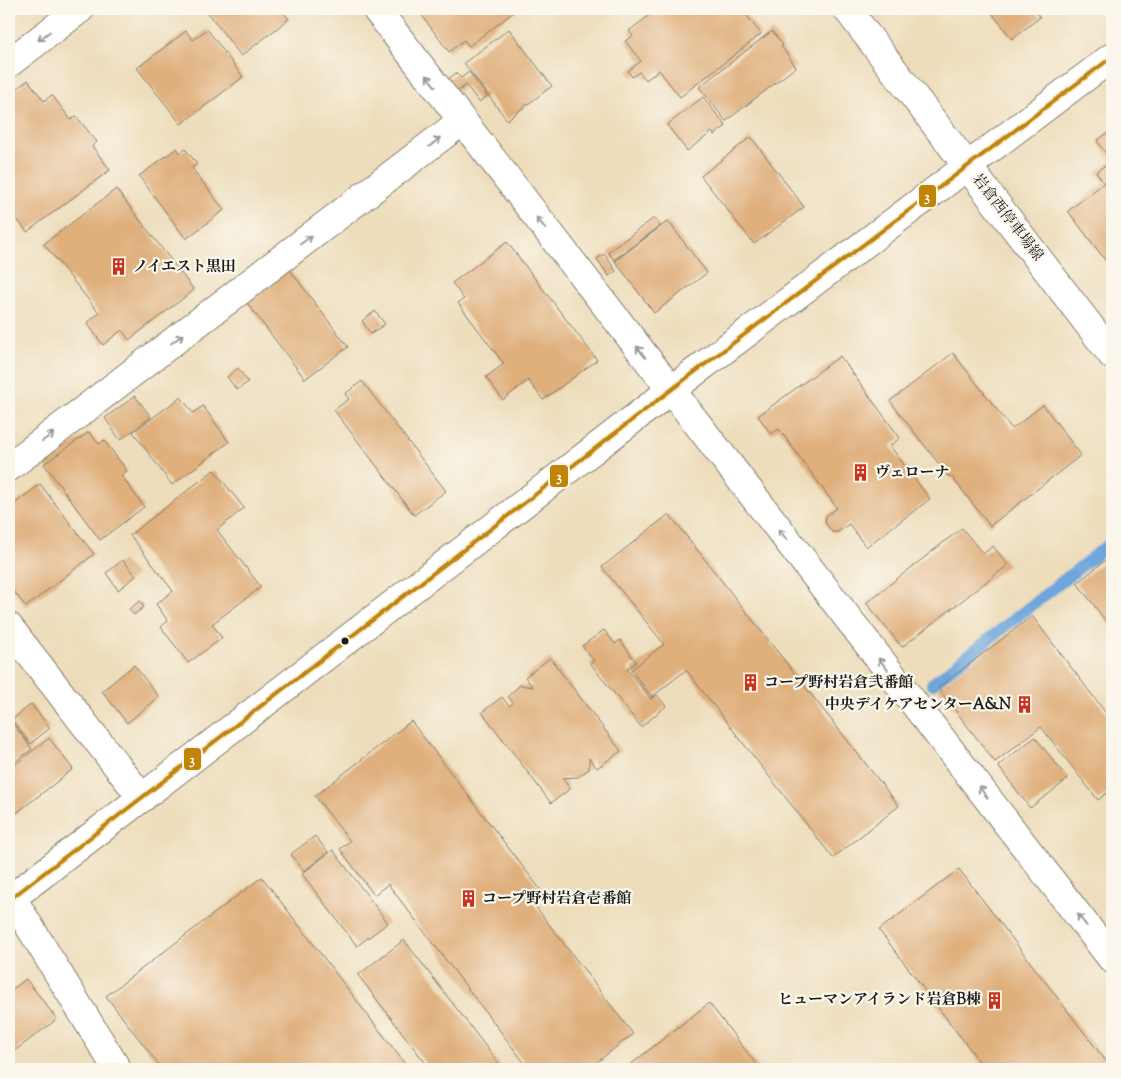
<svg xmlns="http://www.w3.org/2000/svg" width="1121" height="1078" viewBox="0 0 1121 1078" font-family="'Sorts Mill Goudy','Noto Serif JP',serif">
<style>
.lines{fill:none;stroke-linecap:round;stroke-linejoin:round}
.stream{stroke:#6da5dc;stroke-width:12}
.building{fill:#dfaf7b}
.street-casing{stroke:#847c6c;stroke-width:30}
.secondary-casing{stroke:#847c6c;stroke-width:30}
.street{stroke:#fff;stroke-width:28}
.secondary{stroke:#fff;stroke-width:28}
.bus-1-casing{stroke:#fbf7ec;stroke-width:8}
.bus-1{stroke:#c08407;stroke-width:4}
.oneway{stroke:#999}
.bus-dot{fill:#1c1c1c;stroke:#fbf7ec;stroke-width:2}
.labels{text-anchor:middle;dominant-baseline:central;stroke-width:4.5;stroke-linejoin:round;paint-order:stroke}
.street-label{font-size:15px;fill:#1c1c1c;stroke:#fbf7ec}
.poi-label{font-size:15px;font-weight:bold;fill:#1c1c1c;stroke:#fbf7ec;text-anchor:start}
.line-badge{stroke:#fbf7ec;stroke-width:2}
.badge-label{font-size:14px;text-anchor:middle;font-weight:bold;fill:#fff}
</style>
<rect width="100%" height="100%" fill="#fbf7ec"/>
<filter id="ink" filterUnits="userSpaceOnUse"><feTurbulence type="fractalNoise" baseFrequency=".02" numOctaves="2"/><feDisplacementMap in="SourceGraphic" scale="10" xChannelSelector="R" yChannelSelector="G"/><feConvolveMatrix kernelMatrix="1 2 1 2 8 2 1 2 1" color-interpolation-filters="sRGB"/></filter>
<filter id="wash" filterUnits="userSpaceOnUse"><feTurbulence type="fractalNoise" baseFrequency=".0096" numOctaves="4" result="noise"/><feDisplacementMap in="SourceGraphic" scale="20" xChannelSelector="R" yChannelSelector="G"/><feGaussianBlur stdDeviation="1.12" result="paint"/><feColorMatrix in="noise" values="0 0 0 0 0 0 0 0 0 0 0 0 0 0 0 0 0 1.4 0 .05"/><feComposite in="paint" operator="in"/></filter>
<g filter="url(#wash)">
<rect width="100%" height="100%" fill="#edddbb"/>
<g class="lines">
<path class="stream" d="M 932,684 L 1112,542"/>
</g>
<g id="blocks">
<path class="building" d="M 205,9 L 281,9 L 289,19 L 241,56 Z
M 426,9 L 511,9 L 514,12 L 469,46 L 464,40 L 449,52 L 420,13 Z
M 657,9 L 742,9 L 761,34 L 680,97 L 659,70 L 646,80 L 639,72 L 632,77 L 628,71 L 641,61 L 625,41 L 633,36 L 629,31 Z
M 989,9 L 1034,9 L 1040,17 L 1012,39 Z
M 207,29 L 243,77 L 181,124 L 137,68 L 186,31 L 193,40 Z
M 509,29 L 552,86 L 507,120 L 464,63 Z
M 772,31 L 783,45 L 781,46 L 796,67 L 726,121 L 699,87 Z
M 469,72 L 487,96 L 479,102 L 466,85 L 457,92 L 448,79 L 456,73 L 461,78 Z
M 28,80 L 44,101 L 52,95 L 71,120 L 76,116 L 97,142 L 92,146 L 110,170 L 27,232 L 11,211 L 9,212 L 9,95 Z
M 703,97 L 726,126 L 714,135 L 712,132 L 687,151 L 667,125 Z
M 1112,129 L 1112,269 L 1068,211 L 1104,183 L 1096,172 L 1111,161 L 1097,141 Z
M 751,137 L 804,207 L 754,244 L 701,176 Z
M 177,148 L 180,153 L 185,149 L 197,164 L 192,168 L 224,210 L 186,239 L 139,176 Z
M 116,189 L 194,290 L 129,340 L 122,330 L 103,345 L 87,323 L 99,313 L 44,244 Z
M 654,218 L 660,226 L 614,260 L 608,252 Z
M 668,221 L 707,273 L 654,313 L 615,261 Z
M 507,242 L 597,360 L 543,400 L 528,380 L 503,400 L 486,377 L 504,364 L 458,303 L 464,299 L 452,283 Z
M 604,254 L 616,271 L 609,276 L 597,259 Z
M 287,266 L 348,347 L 305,379 L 244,299 Z
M 375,311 L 385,324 L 371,334 L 362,321 Z
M 953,353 L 1012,429 L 1043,405 L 1081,455 L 990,526 L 951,476 L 949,477 L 890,401 Z
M 840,356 L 900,438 L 890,446 L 930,499 L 866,547 L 849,524 L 838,532 L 832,532 L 825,522 L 826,516 L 837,508 L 779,429 L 771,434 L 758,416 Z
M 238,368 L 248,382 L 237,390 L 227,377 Z
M 362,381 L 446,491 L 414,515 L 334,410 L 349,399 L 345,394 Z
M 135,396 L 151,417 L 120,440 L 105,418 Z
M 181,397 L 193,413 L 203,406 L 229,442 L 172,485 L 133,432 Z
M 89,432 L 99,444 L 104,440 L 127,471 L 121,475 L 144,507 L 100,540 L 44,464 Z
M 214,470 L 244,508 L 217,530 L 261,587 L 212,624 L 222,638 L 188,663 L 161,627 L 168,621 L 156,604 L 173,591 L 130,535 Z
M 40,484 L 94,554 L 26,607 L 9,585 L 9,508 Z
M 669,514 L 899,806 L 833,858 L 686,670 L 652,697 L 631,670 L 664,644 L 602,567 Z
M 962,528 L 983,554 L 993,546 L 1008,565 L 902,647 L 866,603 Z
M 1112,555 L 1112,629 L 1077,583 Z
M 123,560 L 136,576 L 118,590 L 106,573 Z
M 140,601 L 144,607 L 134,615 L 129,609 Z
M 1032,616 L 1112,721 L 1112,789 L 1098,800 L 1041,727 L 995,762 L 938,688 Z
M 604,630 L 615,644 L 620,640 L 636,662 L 627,669 L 651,699 L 657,695 L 666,706 L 641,727 L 590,663 L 594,661 L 582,646 Z
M 550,658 L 621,751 L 597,768 L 589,758 L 589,769 L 578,777 L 562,778 L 570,789 L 551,803 L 482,712 L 502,697 L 509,706 L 513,703 L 508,696 L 520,685 L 533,687 L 525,677 Z
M 134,665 L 159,697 L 127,723 L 102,691 Z
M 31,704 L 50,728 L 30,744 L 12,720 Z
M 9,718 L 32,749 L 9,766 Z
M 411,721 L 543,893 L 532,902 L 633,1034 L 588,1069 L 529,1069 L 388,884 L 374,895 L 340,849 L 350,841 L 315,796 Z
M 1035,737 L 1068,779 L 1030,808 L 998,766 Z
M 49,738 L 73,769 L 9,819 L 9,769 Z
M 315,836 L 328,852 L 304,871 L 291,854 Z
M 333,850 L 388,923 L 357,946 L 302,874 Z
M 959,869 L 1112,1069 L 985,1069 L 879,930 Z
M 262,877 L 409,1069 L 162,1069 L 106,996 Z
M 404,940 L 503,1069 L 430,1069 L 358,975 Z
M 26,979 L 57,1019 L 9,1055 L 9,992 Z
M 709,1003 L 760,1069 L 627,1069 L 626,1068 Z"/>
</g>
</g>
<g filter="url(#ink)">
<use href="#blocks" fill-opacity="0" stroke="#847c6c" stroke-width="1"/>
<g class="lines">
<defs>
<path id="street" d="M 376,9 L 1112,959
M 9,63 L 80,9
M 9,467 L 462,121
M 9,627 L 142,798
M 12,898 L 117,1069"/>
<path id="secondary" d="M 847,9 L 1112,355
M 9,900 L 671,390 L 1112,57"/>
</defs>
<use href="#street" class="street-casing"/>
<use href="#secondary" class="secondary-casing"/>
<use href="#street" class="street"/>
<use href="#secondary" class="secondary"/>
<defs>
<path id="bus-1" d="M 9,900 L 671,390 L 1112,57"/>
</defs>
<use href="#bus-1" class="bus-1-casing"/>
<use href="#bus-1" class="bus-1"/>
</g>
<defs><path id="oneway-shaft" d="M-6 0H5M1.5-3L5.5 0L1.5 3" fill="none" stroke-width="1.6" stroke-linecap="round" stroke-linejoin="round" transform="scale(1.25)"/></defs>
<g class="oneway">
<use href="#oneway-shaft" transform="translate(44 36) rotate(143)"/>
<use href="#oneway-shaft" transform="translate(431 81) rotate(-128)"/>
<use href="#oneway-shaft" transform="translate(435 142) rotate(-38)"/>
<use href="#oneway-shaft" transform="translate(541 223) rotate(-128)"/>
<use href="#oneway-shaft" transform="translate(306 240) rotate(-37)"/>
<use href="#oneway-shaft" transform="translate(177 339) rotate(-37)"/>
<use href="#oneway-shaft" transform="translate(641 352) rotate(-128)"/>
<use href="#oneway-shaft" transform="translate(48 437) rotate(-37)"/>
<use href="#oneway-shaft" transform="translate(783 535) rotate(-128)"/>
<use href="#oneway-shaft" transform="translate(883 664) rotate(-128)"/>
<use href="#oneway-shaft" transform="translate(983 792) rotate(-128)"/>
<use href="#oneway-shaft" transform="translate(1082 920) rotate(-128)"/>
</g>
</g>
<defs>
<symbol id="building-bare" viewBox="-9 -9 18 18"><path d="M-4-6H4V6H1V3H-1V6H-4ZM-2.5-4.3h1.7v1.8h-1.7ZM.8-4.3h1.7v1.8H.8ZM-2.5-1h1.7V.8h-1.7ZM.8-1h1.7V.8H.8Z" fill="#c8321e" stroke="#fbf7ec" stroke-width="2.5" paint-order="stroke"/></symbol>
</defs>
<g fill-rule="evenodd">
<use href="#building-bare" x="106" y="254" width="25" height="25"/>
<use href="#building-bare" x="848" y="460" width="25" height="25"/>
<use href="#building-bare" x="738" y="670" width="25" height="25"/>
<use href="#building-bare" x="1012" y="692" width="25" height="25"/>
<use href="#building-bare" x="456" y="886" width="25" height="25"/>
<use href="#building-bare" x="982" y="988" width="25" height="25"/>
</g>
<circle class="bus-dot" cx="345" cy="641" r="4.5"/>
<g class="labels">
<g class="street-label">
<text transform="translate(1007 218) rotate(52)">岩倉西停車場線</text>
</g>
<g class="poi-label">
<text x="133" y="267">ノイエスト黒田</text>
<text x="875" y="473">ヴェローナ</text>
<text x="764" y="683">コープ野村岩倉弐番館</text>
<text x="1011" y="705" text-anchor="end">中央デイケアセンターA&amp;N</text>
<text x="482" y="899">コープ野村岩倉壱番館</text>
<text x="981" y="1000" text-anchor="end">ヒューマンアイランド岩倉B棟</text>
</g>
</g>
<g class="line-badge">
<rect x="918" y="184" width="19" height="24" rx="5" fill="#c08407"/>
<rect x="549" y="464" width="20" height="24" rx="5" fill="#c08407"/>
<rect x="183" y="747" width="19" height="24" rx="5" fill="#c08407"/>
</g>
<g class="badge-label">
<text x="927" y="201">3</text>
<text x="559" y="481">3</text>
<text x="192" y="764">3</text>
</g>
<rect width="1121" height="1078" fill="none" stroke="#fbf7ec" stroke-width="30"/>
</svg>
